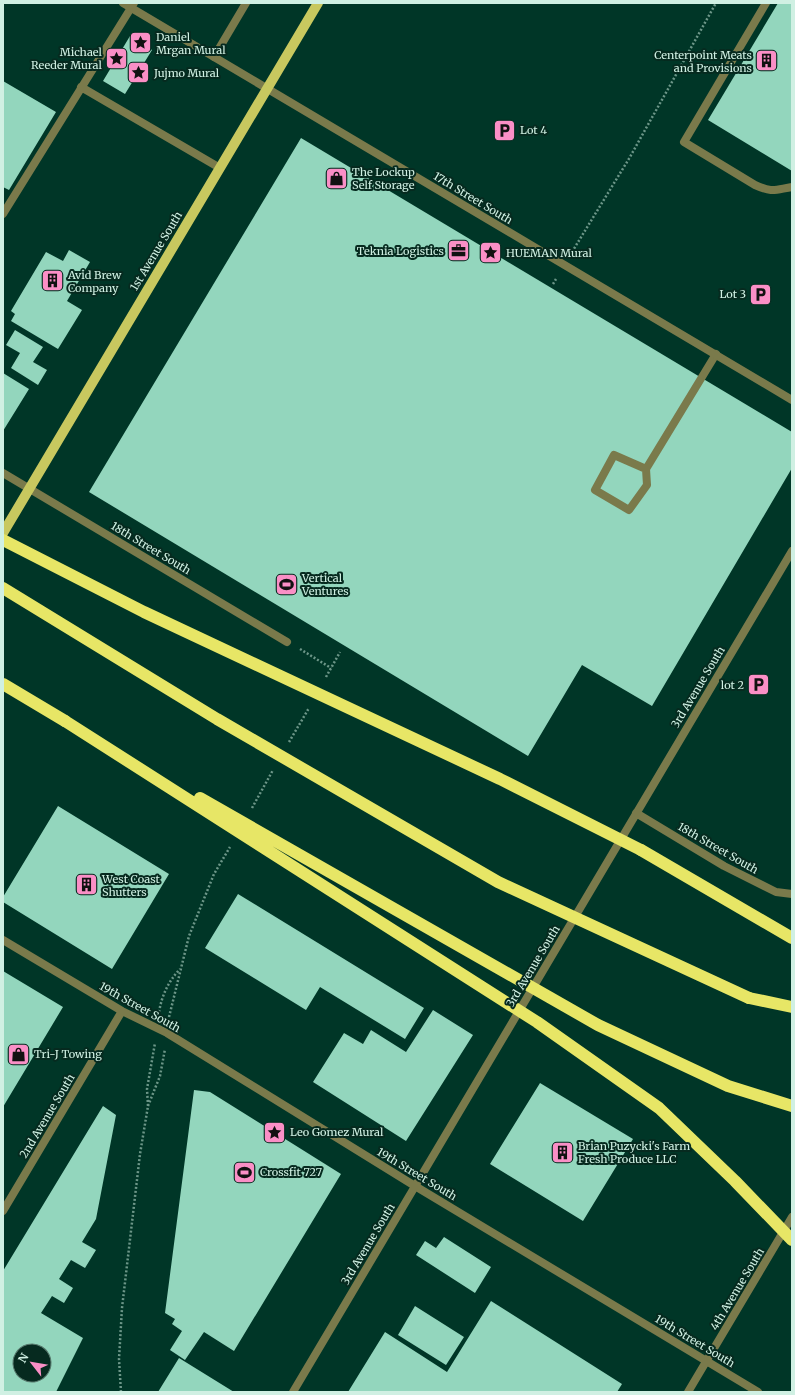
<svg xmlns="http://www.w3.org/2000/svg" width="795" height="1395" viewBox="0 0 795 1395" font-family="Merriweather,serif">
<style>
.building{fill:#93d6bd;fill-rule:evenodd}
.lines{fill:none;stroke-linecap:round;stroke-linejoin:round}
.path{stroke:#6c9688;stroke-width:2.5;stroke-dasharray:2 2;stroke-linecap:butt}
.service{stroke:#7a7a4b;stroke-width:8}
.minor{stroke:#7a7a4b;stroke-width:8}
.primary{stroke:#c8c85f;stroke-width:10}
.motorway{stroke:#e7e666;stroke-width:12}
.motorway-bridge{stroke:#e7e666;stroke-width:12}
.labels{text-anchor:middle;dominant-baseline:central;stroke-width:4;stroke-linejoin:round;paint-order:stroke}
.poi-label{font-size:11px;fill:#d0f0e3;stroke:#062a1f;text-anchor:start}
.street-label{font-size:11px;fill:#d0f0e3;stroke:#062a1f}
</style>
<rect width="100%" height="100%" fill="#003627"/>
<path class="building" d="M 778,3 L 792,3 L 792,171 L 708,120 Z
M 130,36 L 152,50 L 125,94 L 103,81 Z
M 3,81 L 56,112 L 9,190 L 3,187 Z
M 301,138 L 792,432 L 792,468 L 652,706 L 582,665 L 528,756 L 89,492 Z
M 69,250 L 90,262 L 67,301 L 82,310 L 58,349 L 11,321 L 15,314 L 11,311 L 46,252 L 63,261 Z
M 15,330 L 43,347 L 33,362 L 47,370 L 38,385 L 11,368 L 20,353 L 6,345 Z
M 3,373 L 29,389 L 3,431 Z
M 58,806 L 169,874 L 112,969 L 3,902 L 3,897 Z
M 238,894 L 424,1008 L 405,1039 L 320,987 L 306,1010 L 205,948 Z
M 3,971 L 63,1007 L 3,1107 Z
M 433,1010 L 473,1035 L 406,1141 L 313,1082 L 344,1033 L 363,1044 L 371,1030 L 406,1052 Z
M 540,1083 L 633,1139 L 583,1221 L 490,1164 Z
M 194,1090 L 210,1092 L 341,1174 L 234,1351 L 204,1332 L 185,1360 L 170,1350 L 182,1331 L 172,1324 L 175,1319 L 165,1313 Z
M 103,1106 L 116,1115 L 96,1219 L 82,1242 L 96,1250 L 85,1268 L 71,1260 L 59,1279 L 73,1288 L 64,1303 L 52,1296 L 41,1313 L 83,1338 L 56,1392 L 3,1392 L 3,1271 ZM 20,1351 L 44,1351 L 44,1375 L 20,1375 Z
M 444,1237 L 491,1267 L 475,1293 L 416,1255 L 425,1241 L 436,1248 Z
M 491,1301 L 622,1384 L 617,1392 L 348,1392 L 385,1332 L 447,1372 Z
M 415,1306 L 464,1337 L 446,1365 L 398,1335 Z
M 179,1358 L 234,1392 L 158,1392 Z"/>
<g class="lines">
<path class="path" d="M 572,252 L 630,157 L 716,3
M 553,284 L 556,279
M 300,649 L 331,668
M 326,677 L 340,652
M 289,742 L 309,708
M 252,808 L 273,770
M 159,1012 C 162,995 168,982 180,969
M 169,1017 L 189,936 L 214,874 L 230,847
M 148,1106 L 160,1076 L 165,1049
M 121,1392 L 119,1359 L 122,1308 L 140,1154 L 148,1106 L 147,1089 L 155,1043"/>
<path class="service" d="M 766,3 L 684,142 L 755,185 C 773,193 774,190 792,187
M 214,57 L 246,3
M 81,87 L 220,168
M 3,214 L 134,3
M 646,469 L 614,455 L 595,490 L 629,510 L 647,485 L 646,469 L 716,354"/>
<path class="minor" d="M 123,3 L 792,400
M 3,473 L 287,642
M 636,813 L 724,866 L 776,892 L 792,894
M 3,940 L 122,1011 L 167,1033 L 415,1186 L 758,1392
M 3,1211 L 122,1011
M 293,1392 L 792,551
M 688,1392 L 792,1217"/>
<path class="primary" d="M 3,533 L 318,3"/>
<path class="motorway" d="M 3,684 L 65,721
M 641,850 L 792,938
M 749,998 L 792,1007"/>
<path class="motorway-bridge" d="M 3,540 L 144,612 L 500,779 L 641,850
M 3,588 L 217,719 L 498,882 L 749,998
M 65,721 L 537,1022 L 659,1108 L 735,1181 L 792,1240
M 200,798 L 598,1025 L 728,1086 L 792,1106"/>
</g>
<defs>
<symbol id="sight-square" viewBox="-11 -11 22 22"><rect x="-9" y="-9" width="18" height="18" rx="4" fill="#fa8fc6" stroke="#062a1f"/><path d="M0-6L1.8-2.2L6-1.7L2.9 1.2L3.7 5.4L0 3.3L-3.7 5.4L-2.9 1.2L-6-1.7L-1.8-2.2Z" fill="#111"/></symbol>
<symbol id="building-square" viewBox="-11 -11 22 22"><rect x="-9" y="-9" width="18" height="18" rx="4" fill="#fa8fc6" stroke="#062a1f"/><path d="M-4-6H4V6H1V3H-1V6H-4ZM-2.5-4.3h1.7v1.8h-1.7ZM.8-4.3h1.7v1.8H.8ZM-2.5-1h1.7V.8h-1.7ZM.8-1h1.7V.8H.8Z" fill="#111"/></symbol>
<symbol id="parking-square" viewBox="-11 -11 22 22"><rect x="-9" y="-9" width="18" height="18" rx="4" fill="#fa8fc6" stroke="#062a1f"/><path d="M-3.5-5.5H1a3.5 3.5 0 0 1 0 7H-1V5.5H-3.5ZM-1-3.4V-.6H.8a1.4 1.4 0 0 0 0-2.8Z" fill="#111"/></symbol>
<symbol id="shop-square" viewBox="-11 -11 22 22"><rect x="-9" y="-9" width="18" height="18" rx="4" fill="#fa8fc6" stroke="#062a1f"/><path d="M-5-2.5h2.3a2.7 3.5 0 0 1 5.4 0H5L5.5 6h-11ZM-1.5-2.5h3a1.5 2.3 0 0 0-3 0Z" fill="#111"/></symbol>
<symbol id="office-square" viewBox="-11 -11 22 22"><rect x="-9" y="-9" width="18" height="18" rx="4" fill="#fa8fc6" stroke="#062a1f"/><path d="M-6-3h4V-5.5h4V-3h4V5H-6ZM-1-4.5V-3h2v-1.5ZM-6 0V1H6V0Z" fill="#111"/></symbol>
<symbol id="stadium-square" viewBox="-11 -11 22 22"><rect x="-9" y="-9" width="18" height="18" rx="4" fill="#fa8fc6" stroke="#062a1f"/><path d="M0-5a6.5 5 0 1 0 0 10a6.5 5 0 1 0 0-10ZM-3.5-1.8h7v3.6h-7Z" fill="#111"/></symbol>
</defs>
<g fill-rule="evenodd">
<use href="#sight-square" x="128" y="30" width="25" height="25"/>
<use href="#sight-square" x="104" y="46" width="25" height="25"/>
<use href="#building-square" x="754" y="48" width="25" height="25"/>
<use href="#sight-square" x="126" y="60" width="25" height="25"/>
<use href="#parking-square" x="492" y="118" width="25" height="25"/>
<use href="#shop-square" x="324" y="166" width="25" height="25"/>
<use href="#office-square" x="446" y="238" width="25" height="25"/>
<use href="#sight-square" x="478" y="240" width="25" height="25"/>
<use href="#building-square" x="40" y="268" width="25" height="25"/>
<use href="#parking-square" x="748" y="282" width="25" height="25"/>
<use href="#stadium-square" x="274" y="572" width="25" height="25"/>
<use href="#parking-square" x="746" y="672" width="25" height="25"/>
<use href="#building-square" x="74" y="872" width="25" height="25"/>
<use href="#shop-square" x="6" y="1042" width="25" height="25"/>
<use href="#sight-square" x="262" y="1120" width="25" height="25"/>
<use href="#building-square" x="550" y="1140" width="25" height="25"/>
<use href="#stadium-square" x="232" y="1160" width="25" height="25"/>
</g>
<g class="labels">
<g class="poi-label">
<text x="156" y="37">Daniel<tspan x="156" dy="13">Mrgan Mural</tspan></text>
<text x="102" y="52" text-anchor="end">Michael<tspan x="102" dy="13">Reeder Mural</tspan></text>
<text x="752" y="55" text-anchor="end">Centerpoint Meats<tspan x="752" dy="13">and Provisions</tspan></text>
<text x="154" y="73">Jujmo Mural</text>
<text x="520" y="130">Lot 4</text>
<text x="352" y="172">The Lockup<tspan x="352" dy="13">Self Storage</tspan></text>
<text x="444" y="251" text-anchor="end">Teknia Logistics</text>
<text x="506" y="253">HUEMAN Mural</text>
<text x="68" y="275">Avid Brew<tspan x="68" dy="13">Company</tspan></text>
<text x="746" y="294" text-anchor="end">Lot 3</text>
<text x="302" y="578">Vertical<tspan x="302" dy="13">Ventures</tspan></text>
<text x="744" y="685" text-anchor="end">lot 2</text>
<text x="102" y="879">West Coast<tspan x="102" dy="13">Shutters</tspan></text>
<text x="34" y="1054">Tri-J Towing</text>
<text x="290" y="1132">Leo Gomez Mural</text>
<text x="578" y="1146">Brian Puzycki's Farm<tspan x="578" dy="13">Fresh Produce LLC</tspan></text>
<text x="260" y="1172">Crossfit 727</text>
</g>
<g class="street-label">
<text transform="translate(473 198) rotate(31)">17th Street South</text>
<text transform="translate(156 251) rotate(-59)">1st Avenue South</text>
<text transform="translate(151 548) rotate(31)">18th Street South</text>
<text transform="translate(698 687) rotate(-59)">3rd Avenue South</text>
<text transform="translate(718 848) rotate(30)">18th Street South</text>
<text transform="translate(533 966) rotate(-59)">3rd Avenue South</text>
<text transform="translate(140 1007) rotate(29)">19th Street South</text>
<text transform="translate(47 1116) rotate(-59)">2nd Avenue South</text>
<text transform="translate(417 1174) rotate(31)">19th Street South</text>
<text transform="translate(368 1244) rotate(-59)">3rd Avenue South</text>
<text transform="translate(737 1289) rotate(-59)">4th Avenue South</text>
<text transform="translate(695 1341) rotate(31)">19th Street South</text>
</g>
</g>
<rect width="795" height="1395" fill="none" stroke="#d0f0e3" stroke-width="8"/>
<g transform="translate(32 1363) rotate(301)"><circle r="19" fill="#062a1f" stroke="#57796d"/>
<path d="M0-3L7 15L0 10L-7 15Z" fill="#fa8fc6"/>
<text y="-6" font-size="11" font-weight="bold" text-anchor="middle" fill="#d0f0e3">N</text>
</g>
</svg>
